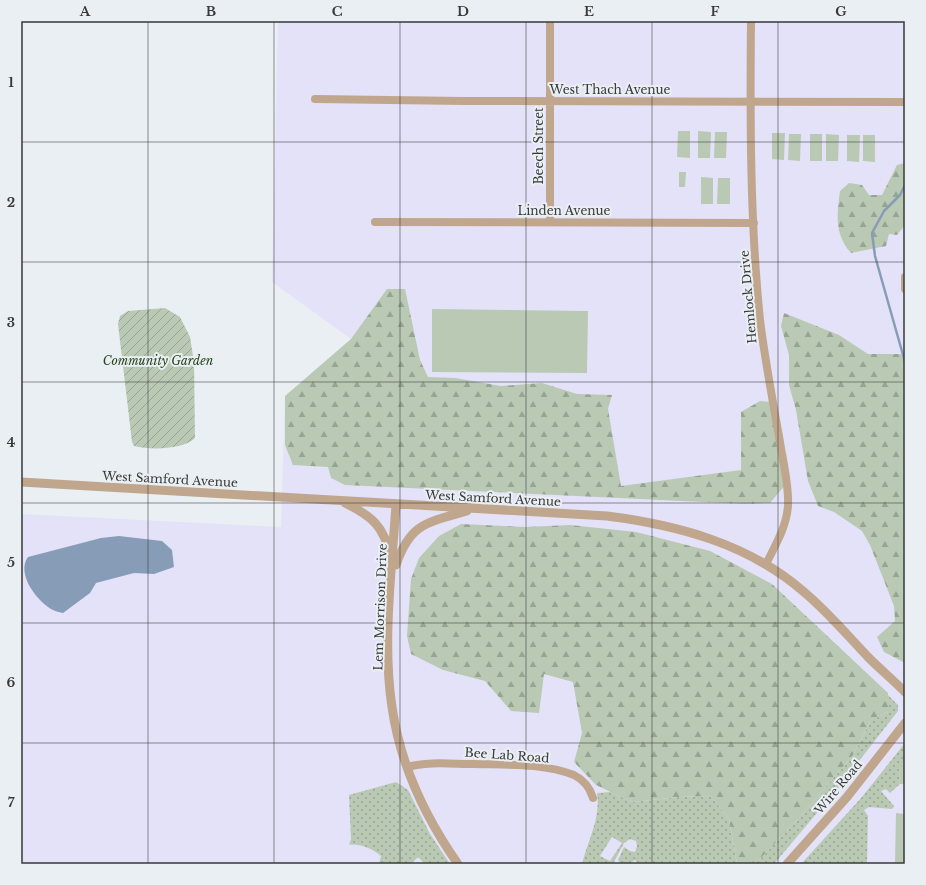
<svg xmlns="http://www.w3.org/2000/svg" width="926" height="885" viewBox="0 0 926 885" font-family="'Libre Baskerville',serif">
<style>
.education{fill:#e4e2f8}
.grass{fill:url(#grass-dots);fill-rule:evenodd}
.forest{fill:url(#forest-firs)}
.park{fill:#b9c9b4}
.garden{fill:url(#garden-furrows)}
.water{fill:#879db7}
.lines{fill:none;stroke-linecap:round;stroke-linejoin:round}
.stream{stroke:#879db7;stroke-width:2.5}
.minor{stroke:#c0a68c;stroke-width:8}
.tertiary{stroke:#c0a68c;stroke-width:9}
.grid{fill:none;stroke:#37393a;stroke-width:1;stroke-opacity:0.55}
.labels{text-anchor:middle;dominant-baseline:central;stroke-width:4;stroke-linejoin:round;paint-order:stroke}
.street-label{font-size:12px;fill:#37393a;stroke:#eaeff3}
.park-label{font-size:12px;font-style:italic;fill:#27451c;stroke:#eaeff3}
.neatline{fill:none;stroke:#37393a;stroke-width:1.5}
.grid-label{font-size:13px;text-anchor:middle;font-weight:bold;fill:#37393a}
</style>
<defs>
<pattern id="grass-dots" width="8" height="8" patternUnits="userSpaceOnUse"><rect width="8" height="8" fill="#b9c9b4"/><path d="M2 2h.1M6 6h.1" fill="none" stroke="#97a493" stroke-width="1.8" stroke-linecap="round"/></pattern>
<pattern id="forest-firs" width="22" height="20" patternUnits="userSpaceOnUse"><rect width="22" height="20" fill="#b9c9b4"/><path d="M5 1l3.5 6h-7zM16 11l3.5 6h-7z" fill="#97a493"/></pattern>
<pattern id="garden-furrows" width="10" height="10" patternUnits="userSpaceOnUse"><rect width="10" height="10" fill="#b9c9b4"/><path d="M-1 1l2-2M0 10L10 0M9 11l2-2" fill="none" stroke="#97a493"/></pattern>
</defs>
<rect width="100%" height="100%" fill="#eaeff3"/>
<path class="education" d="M 278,21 L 905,21 L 905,864 L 21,864 L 21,514 L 281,527 L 285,396 L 351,339 L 272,282 Z"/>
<path class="grass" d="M 888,695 L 898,705 L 898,711 L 838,788 L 774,864 L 755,864 L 798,819 L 853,755 L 871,720 L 888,712 Z
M 905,743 L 905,760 L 899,771 L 900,784 L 890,793 L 886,789 L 881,791 L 894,806 L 892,809 L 869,807 L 864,810 L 868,816 L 867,864 L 801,864 L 862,797 Z
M 396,782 L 408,790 L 430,834 L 450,864 L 425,864 L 418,857 L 411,864 L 379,864 L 381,856 C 373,849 359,843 349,845 L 351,839 L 349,795 Z
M 611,792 L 632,802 L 679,797 L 711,796 L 729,819 L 737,864 L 638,864 L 635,860 L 629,864 L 621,864 L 618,860 L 624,847 L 630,851 L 635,852 L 637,846 L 636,841 L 630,839 L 624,843 L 613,864 L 582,864 C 588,840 601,818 597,793 ZM 612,837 L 622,843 L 610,861 L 600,856 Z"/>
<path class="forest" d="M 905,163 L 905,225 L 897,235 L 889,234 L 886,246 L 851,253 C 834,234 837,214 840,191 L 849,183 L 862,185 L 869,195 L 882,195 L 897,165 Z
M 387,289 L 405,289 L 420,360 L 428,377 L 455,378 L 501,386 L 542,383 L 577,394 L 612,395 L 608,409 L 621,486 L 741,470 L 741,412 L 760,401 L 773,402 L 786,484 L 770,503 L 745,504 L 345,485 L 331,478 L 328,467 L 293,465 L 285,445 L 285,396 L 351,339 Z
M 784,313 L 839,335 L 868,354 L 901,354 L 905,360 L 905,663 L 884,652 L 877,637 L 895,621 L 894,606 L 870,545 L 862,531 L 834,512 L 818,506 L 808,481 L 796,410 L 789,385 L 789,355 L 781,326 Z
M 461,524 L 526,527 L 570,525 L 636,532 L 710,551 L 772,584 L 888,693 L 888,712 L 871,720 L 853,755 L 798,819 L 755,864 L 737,864 L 729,819 L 711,796 L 679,797 L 632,802 L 596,785 L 574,762 L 582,733 L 573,682 L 544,674 L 539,713 L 511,711 L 485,681 L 443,670 L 411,654 L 407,636 L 411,579 L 419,558 L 439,536 Z
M 905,760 L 905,784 L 900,784 L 899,771 Z"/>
<path class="park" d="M 678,131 L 690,131 L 690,158 L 677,157 Z
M 698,131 L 711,132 L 710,158 L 698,158 Z
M 715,132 L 727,132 L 726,158 L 714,158 Z
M 772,133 L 785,133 L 784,160 L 772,159 Z
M 789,134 L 801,134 L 800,161 L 788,160 Z
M 810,134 L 822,134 L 822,161 L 810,161 Z
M 826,134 L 839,135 L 838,161 L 826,161 Z
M 847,135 L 860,135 L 859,162 L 847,161 Z
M 863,135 L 875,135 L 875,162 L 863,161 Z
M 679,172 L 686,172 L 685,187 L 679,187 Z
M 701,177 L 713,178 L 713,204 L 701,204 Z
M 718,178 L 730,178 L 730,204 L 717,204 Z
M 432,309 L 588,311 L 587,373 L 432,372 Z
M 896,813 L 905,814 L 905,864 L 895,864 Z"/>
<path class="garden" d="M 165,308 L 180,317 L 190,337 L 194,362 L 195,438 C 183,450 150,450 134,446 L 132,442 L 118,324 L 120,316 L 128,311 Z"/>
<path class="water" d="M 119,536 L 162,541 L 172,550 L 174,567 L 154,574 L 134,573 L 96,583 L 90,593 L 63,613 C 59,612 54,611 51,609 C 36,600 16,573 28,557 L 101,538 Z"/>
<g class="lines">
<path class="stream" d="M 905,185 L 900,195 L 884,211 L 872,233 L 875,256 L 905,362"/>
<path class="minor" d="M 550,21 L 550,222
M 751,21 C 750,120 750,221 760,320 C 765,361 773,402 780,442 C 783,462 789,485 788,505 C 787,526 775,546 766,564
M 315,99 L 464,101 L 905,102
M 375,222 L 754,223
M 905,277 L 905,289
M 407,767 C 429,761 452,764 474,764 C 507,765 543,763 574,775 C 584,780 590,788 593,798"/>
<path class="tertiary" d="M 21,482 L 607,516 C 678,525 749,544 804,592 C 828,612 847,635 868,657 C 880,669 893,680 905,692
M 345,503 C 370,515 386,527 389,556
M 396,504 C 392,569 382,642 392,707 C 400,763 425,817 458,864
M 396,565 C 410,523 428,522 467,511
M 787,864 L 847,797 L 905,723"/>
</g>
<path class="grid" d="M 148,21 L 148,864M 274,21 L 274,864M 400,21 L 400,864M 526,21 L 526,864M 652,21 L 652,864M 778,21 L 778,864M 21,142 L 905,142M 21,262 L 905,262M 21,382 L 905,382M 21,503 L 905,503M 21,623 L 905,623M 21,743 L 905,743"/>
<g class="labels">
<g class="street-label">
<text x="610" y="89">West Thach Avenue</text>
<text transform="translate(538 146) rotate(-90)">Beech Street</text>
<text x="564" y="210">Linden Avenue</text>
<text transform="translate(748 297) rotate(-95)">Hemlock Drive</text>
<text transform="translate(170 479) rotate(3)">West Samford Avenue</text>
<text transform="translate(493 498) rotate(3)">West Samford Avenue</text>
<text transform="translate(380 607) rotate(-88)">Lem Morrison Drive</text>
<text transform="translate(507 755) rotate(4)">Bee Lab Road</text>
<text transform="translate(838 787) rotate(-50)">Wire Road</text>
</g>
<g class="park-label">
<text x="158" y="360">Community Garden</text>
</g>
</g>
<rect width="926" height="885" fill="none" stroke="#eaeff3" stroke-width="44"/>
<rect x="22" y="22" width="882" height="841" class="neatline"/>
<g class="grid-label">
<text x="85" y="16">A</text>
<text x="211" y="16">B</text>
<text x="337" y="16">C</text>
<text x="463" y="16">D</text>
<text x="589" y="16">E</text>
<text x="715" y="16">F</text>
<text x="841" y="16">G</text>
<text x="11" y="87">1</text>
<text x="11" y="207">2</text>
<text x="11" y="327">3</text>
<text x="11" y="447">4</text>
<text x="11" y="567">5</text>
<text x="11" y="687">6</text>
<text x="11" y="807">7</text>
</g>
</svg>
